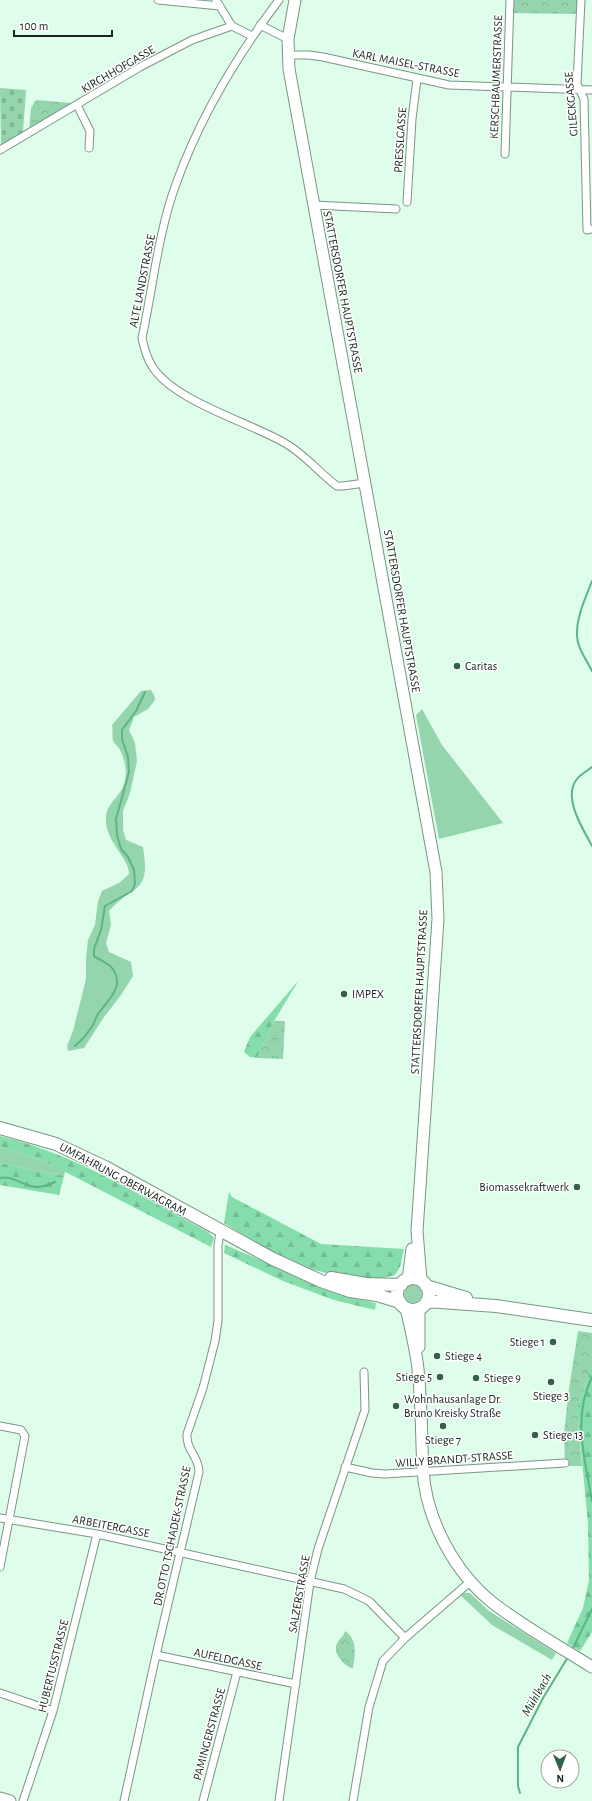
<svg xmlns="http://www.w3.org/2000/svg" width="592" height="1801" viewBox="0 0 592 1801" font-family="'Alegreya Sans',sans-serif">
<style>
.grass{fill:#94d5ae}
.forest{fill:url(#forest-firs)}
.cemetery{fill:url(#cemetery-stones)}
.park{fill:url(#park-crowns)}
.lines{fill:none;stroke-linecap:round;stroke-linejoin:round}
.stream{stroke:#5db484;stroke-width:2}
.minor-casing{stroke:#7a9684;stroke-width:9}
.secondary-casing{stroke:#7a9684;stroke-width:13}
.primary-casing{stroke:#7a9684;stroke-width:14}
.minor{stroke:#fff;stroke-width:7}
.secondary{stroke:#fff;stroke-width:11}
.primary{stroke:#fff;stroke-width:12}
.poi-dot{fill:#2f6246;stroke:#fff;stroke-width:1.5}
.labels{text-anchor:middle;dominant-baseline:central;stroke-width:3;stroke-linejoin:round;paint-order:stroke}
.street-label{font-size:12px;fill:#17231c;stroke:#fff}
.poi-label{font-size:12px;fill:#17231c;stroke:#fff;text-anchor:start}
.water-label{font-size:13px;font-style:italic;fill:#0b321e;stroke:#fff}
</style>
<defs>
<pattern id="forest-firs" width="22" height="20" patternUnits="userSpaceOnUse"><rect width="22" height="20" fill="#85ddab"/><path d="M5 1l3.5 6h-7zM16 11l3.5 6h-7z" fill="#72bd93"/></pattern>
<pattern id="cemetery-stones" width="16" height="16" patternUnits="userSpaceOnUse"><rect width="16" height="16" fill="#94d5ae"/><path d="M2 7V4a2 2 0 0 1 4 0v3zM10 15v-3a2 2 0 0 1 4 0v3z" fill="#7fb795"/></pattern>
<pattern id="park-crowns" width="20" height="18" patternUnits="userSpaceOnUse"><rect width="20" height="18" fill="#94d5ae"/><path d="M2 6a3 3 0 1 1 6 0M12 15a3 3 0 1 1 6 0" fill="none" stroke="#7fb795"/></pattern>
</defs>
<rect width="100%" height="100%" fill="#defdea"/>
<path class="grass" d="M 151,690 L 154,695 L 155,700 L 148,709 L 134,717 L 129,730 L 135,743 L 137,761 L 130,793 L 123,811 L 123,830 L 126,840 L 143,847 C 151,895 134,883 109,911 L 111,925 L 106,943 L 109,952 L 131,962 L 133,976 L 121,995 L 104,1017 L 84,1048 L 68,1051 L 67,1046 L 73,1031 L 86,979 L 86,959 L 88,940 L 95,925 L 98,901 L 102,891 L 119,883 L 129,874 C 130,860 107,842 106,822 C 104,804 120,798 124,784 C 128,772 125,759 119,748 C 117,746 114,743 113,741 C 112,737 113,730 112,725 L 141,691 Z
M 422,709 L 442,745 L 503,823 L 439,839 L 416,715 Z
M 0,1147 L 46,1162 L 65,1171 L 64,1176 L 0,1163 Z
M404 1294a9 9 0 1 1 18 0a9 9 0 1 1-18 0Z
M 464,1593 L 470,1593 L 489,1611 L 556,1653 L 552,1660 L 492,1625 L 460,1595 Z"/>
<path class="forest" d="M 299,980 L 274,1021 L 257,1058 L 250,1057 L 244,1052 L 250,1037 Z
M 0,1136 C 73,1153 142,1197 208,1232 L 214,1238 L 211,1247 L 46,1162 L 0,1147 Z
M 0,1163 L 64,1176 L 59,1195 L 0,1185 Z
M 229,1192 L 232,1197 L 321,1244 L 404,1249 L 400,1267 L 395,1275 L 371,1281 L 344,1277 L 310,1269 L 272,1253 L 224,1223 Z
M 225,1245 L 346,1296 L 376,1303 L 375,1310 L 334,1300 L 283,1281 L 224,1253 Z
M 592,1364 L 592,1632 L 580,1651 L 567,1643 L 583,1608 L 589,1581 L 588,1523 L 577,1409 Z"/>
<path class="cemetery" d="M 0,88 L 26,90 L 23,132 L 1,145 Z"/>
<path class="park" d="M 514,0 L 577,0 L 577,14 L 513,13 Z
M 36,100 L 72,103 L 75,101 L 76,103 L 29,131 L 31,108 Z
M 274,1021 L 285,1021 L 283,1059 L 257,1058 Z
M 578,1331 L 592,1333 L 592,1364 L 577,1409 L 582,1466 L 565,1466 L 564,1433 L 569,1389 Z
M 345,1631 C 358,1640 355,1655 353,1668 L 351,1668 C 343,1665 331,1651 338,1642 C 340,1638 344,1636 345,1631 Z"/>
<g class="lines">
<path class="stream" d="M 592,581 C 586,597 577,615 577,633 C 576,646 586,659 592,671
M 592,767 C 587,771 581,774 577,779 C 562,797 583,829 592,846
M 75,1046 C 82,1040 88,1033 93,1025 C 95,1021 96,1017 98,1014 C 108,1000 126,986 112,968 C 108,963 100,960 94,956 L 94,949 L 101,930 L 105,906 L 132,891 L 135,884 L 134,870 L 128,857 L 121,849 L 117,835 L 116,819 L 129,772 L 128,757 L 122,739 L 122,730 L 136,711 L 145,692
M 0,1178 C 11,1176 18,1182 27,1185 C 37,1189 46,1186 55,1182
M 592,1377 C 572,1418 585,1459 592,1501
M 572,1650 L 592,1609
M 520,1793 L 518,1786 L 518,1747 L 543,1698 L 568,1657"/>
<defs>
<path id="minor" d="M 158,0 L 220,6
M 216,0 L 232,26
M 279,0 C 236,57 200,117 176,184 C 158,233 153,287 142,338 C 144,348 147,358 152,366 C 172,400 248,422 283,442 C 304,453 318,472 337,486 L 343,486 L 365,483
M 581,0 L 577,84 L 584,99 L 587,230 L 592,229
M 260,25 L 288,39
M 288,55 L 309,55 L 323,57 L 449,85 L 592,90
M 77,105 L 90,131 L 89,148
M 0,150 L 140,67 L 192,40 L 232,26 L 252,36
M 505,154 L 510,0
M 407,202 L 412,119 L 417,79
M 314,205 L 396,209
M 0,1426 L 21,1430 L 25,1436 L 0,1567
M 345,1467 L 372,1473 L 385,1474 L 565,1463
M 0,1518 L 97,1534 L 344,1589 L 369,1601 L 405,1638
M 156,1655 L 296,1684
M 0,1693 L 53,1711
M 23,1801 L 53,1711 L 97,1534
M 124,1801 L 156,1655 L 199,1472 C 199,1456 186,1451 187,1434 L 203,1388 L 215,1341 L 218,1321 L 218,1246 L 220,1231
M 203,1801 L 237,1672
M 279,1801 L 310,1582 L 318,1549 L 361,1422 L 365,1410 L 364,1372
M 353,1801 L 369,1707 L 383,1661 L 405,1638 L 471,1581"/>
<path id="secondary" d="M 295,0 L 288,39 L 289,69 L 436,872 L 438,919 L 417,1231 L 421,1280
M 408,1280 L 412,1249
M 406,1308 C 410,1325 414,1343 417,1361 C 422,1397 421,1434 423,1470 C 426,1519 454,1572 493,1603 C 524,1627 559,1646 592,1667
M 419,1347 L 419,1308
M 0,1798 L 10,1801"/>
<path id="primary" d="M 0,1128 L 56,1144 L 105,1167 L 273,1259 L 321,1281 L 350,1291 L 377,1295 L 400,1302
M 331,1278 L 366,1284 L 401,1285
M397 1294a16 16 0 1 1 32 0a16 16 0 1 1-32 0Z
M 426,1286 L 466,1298
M 427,1301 L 496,1306 L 592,1320"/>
</defs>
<use href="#minor" class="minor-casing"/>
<use href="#secondary" class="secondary-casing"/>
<use href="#primary" class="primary-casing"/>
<use href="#minor" class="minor"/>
<use href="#secondary" class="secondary"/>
<use href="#primary" class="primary"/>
</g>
<g class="poi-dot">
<circle cx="457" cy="666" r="4"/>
<circle cx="344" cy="994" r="4"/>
<circle cx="577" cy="1187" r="4"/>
<circle cx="553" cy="1342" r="4"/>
<circle cx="437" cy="1356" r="4"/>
<circle cx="440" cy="1377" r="4"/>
<circle cx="476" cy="1378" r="4"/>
<circle cx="551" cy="1382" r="4"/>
<circle cx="396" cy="1406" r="4"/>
<circle cx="443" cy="1426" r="4"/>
<circle cx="535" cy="1435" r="4"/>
</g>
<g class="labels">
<g class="street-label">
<text transform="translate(406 63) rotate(11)">KARL MAISEL-STRASSE</text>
<text transform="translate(118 69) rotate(-30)">KIRCHHOFGASSE</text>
<text transform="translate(496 77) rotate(-88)">KERSCHBAUMERSTRASSE</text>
<text transform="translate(571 104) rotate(-95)">GILECKGASSE</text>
<text transform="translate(400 140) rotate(-86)">PRESSLGASSE</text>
<text transform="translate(142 281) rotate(-79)">ALTE LANDSTRASSE</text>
<text transform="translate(343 292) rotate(79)">STATTERSDORFER HAUPTSTRASSE</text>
<text transform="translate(402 611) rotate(80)">STATTERSDORFER HAUPTSTRASSE</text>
<text transform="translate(419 992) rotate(-87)">STATTERSDORFER HAUPTSTRASSE</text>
<text transform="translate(123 1179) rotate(28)">UMFAHRUNG OBERWAGRAM</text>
<text transform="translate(454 1459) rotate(-4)">WILLY BRANDT-STRASSE</text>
<text transform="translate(111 1526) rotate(11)">ARBEITERGASSE</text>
<text transform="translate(172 1536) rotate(-78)">DR.OTTO TSCHADEK-STRASSE</text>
<text transform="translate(299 1594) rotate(-80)">SALZERSTRASSE</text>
<text transform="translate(228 1659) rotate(12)">AUFELDGASSE</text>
<text transform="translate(53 1666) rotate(-76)">HUBERTUSSTRASSE</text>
<text transform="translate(209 1734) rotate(-75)">PAMINGERSTRASSE</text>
</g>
<g class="poi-label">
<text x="465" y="666">Caritas</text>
<text x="352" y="994">IMPEX</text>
<text x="569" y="1187" text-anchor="end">Biomassekraftwerk</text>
<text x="545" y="1342" text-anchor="end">Stiege 1</text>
<text x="445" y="1356">Stiege 4</text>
<text x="432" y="1377" text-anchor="end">Stiege 5</text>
<text x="484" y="1378">Stiege 9</text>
<text x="551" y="1396" text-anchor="middle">Stiege 3</text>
<text x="404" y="1399">Wohnhausanlage Dr.<tspan x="404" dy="14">Bruno Kreisky Straße</tspan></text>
<text x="543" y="1435">Stiege 13</text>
<text x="443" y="1440" text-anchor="middle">Stiege 7</text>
</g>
<g class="water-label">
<text transform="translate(537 1695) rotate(-60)">Mühlbach</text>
</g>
</g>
<g transform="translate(560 1769) rotate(179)"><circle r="19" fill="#ffffff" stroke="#a2a7a4"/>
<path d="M0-3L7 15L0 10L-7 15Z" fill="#2f6246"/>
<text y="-6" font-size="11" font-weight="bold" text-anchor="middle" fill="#17231c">N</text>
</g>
<path d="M14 30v6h98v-6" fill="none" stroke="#17231c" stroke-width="2"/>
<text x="20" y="30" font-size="12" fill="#17231c" stroke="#ffffff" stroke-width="3" paint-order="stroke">100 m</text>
</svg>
